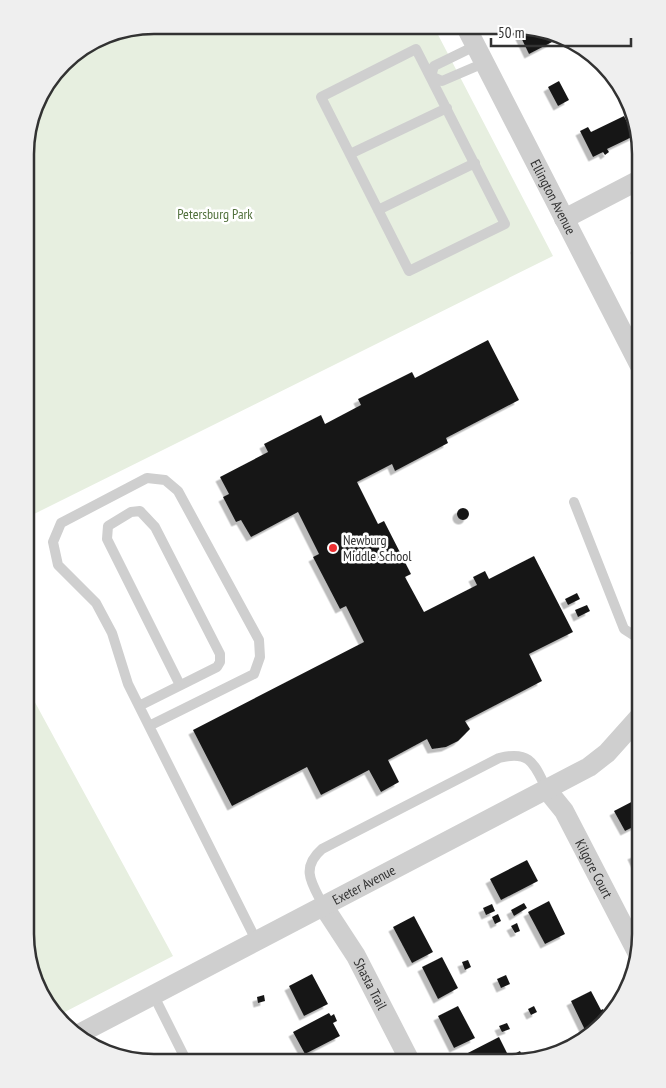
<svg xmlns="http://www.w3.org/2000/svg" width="666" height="1088" viewBox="0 0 666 1088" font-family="'PT Sans Narrow',sans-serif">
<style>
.green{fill:#e7efe0}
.building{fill:#191919;filter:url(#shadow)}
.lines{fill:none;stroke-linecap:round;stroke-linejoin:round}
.service{stroke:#cfcfcf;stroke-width:10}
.minor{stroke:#cfcfcf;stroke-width:20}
.poi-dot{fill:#ed2f31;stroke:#fff;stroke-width:2}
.labels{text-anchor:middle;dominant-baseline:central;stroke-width:5;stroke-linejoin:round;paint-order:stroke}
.street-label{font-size:14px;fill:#323232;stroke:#fff}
.park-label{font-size:14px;fill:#51703c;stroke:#fff}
.poi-label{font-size:14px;fill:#323232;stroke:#fff;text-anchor:start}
.rim{fill:none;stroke:#323232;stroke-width:2.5}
</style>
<defs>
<filter id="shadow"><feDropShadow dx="-4.5" dy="4.5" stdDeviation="0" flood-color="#0004"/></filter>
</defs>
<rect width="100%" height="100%" fill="#fff"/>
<path class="green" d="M 153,25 L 434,27 L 553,256 L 26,518 L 26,137 L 38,96 L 69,57 L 105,35 Z
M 25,684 L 173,956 L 59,1015 L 35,983 L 25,935 Z"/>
<path class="building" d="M 516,27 L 537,27 L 551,34 L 554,41 L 529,54 Z
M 559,81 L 569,100 L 558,106 L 548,87 Z
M 624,116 L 634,136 L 607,149 L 609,152 L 605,155 L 603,152 L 593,157 L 580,131 L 588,127 L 591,132 Z
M 641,245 L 641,260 L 635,248 Z
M 488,340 L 519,400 L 446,438 L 448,443 L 395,471 L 392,464 L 357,482 L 378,524 L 384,521 L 411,574 L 405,577 L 424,612 L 477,585 L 473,577 L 485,571 L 489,579 L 534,556 L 573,632 L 529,654 L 542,681 L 465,721 L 470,729 L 458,741 L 446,747 L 432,749 L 427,739 L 388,760 L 399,782 L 381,792 L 369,770 L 321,795 L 307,767 L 232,806 L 193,730 L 364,642 L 346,606 L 340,609 L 313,557 L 319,554 L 298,512 L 251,537 L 241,520 L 236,522 L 223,497 L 229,494 L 220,477 L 268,452 L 264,444 L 321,415 L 325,424 L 361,405 L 358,399 L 412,372 L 415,378 Z
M457 514a6 6 0 1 1 12 0a6 6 0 1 1-12 0Z
M 577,593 L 580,599 L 568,605 L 565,599 Z
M 587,605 L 590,611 L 578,617 L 575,610 Z
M 641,797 L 641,823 L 625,831 L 614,811 Z
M 641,851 L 641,869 L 639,870 L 632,855 Z
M 527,860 L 538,881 L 501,900 L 490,879 Z
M 549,901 L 565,934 L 545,944 L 528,912 Z
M 524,903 L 527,908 L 514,916 L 511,910 Z
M 492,904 L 495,911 L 486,915 L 483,908 Z
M 498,914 L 501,921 L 495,924 L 492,917 Z
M 414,916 L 433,952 L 412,963 L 393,927 Z
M 517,923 L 520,931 L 515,933 L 511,926 Z
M 442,957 L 458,988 L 438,999 L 422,967 Z
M 468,960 L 471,967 L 465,970 L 462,962 Z
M 312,974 L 328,1004 L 304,1016 L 289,986 Z
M 506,975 L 510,984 L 501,988 L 497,979 Z
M 591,991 L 601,1010 L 603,1009 L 608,1018 L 586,1032 L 571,1001 Z
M 264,995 L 265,1001 L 258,1003 L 257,997 Z
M 458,1006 L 475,1038 L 454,1048 L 438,1016 Z
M 534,1006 L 537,1012 L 531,1015 L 528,1009 Z
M 329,1013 L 331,1016 L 334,1014 L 337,1021 L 333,1023 L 340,1036 L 305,1054 L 293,1032 Z
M 507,1023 L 510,1029 L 502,1032 L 499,1026 Z
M 499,1037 L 507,1053 L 490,1063 L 463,1063 L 460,1057 Z
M 520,1051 L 525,1061 L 502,1063 L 501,1061 Z"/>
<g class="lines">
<path class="service" d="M 475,46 L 434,66 L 431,76 L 442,81 L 484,63
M 416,49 L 505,224 L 409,271 L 321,97 Z
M 350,154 L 447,108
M 378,210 L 475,163
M 574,502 L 624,629 L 641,640
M 139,706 L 217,667 L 220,662 L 220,654 L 155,527 L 140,511 L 131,512 L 108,526 L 107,539 L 180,685
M 149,726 L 128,684 L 112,633 L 96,603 L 58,565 L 53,542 L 61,523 L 147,478 L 165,480 L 178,491 L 259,640 L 260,657 L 254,674 L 149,726 L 257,942
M 324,907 C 313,885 299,869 322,849 L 499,758 C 531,750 534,764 547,790
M 154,996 L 186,1060"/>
<g class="minor">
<path id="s1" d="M 466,27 L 641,368"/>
<path d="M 564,219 L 641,179"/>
<path id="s2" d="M 547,790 L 564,811 L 637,952"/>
<path id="s3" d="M 324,907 L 356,956 L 411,1063"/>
<path id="s4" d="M 75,1036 L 589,767 L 607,753 L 641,715"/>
</g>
</g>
<circle class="poi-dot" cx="333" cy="548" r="5"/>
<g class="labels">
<g class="street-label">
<text stroke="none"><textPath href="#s1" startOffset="191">Ellington Avenue</textPath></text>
<text stroke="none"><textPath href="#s2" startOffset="92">Kilgore Court</textPath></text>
<text stroke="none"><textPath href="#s4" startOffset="326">Exeter Avenue</textPath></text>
<text stroke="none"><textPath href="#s3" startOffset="90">Shasta Trail</textPath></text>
</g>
<g class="park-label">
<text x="215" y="214">Petersburg Park</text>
</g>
<g class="poi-label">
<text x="343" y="540">Newburg<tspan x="343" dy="16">Middle School</tspan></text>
</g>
</g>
<path d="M0 0H666V1088H0ZM154 34H512A120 120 0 0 1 632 154V934A120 120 0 0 1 512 1054H154A120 120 0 0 1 34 934V154A120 120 0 0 1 154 34Z" fill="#efefef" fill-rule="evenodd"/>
<path class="rim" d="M154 34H512A120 120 0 0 1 632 154V934A120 120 0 0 1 512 1054H154A120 120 0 0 1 34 934V154A120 120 0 0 1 154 34Z"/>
<path d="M491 38v8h140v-8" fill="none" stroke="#323232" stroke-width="2.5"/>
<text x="498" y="38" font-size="15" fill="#323232" stroke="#ffffff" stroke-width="4" paint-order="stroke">50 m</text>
</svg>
